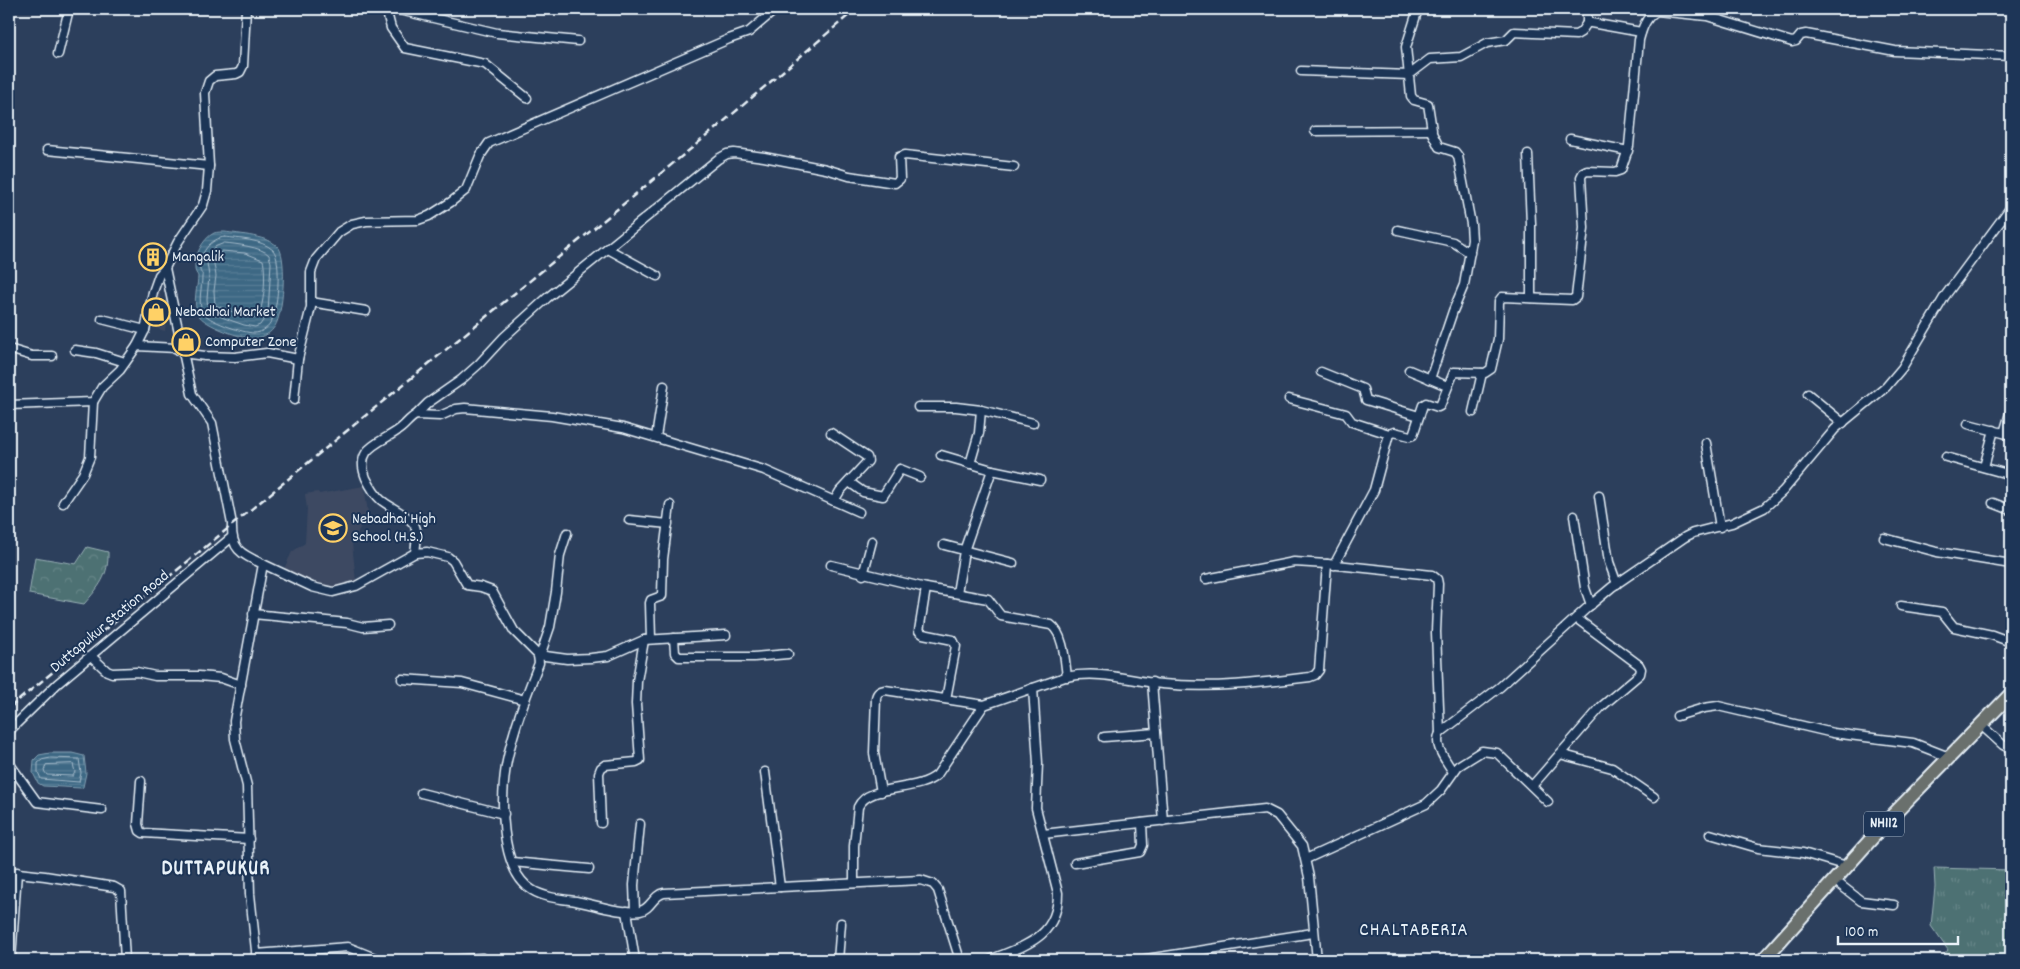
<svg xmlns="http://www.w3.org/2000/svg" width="2020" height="969" viewBox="0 0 2020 969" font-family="Dekko,sans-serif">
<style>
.built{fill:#3e4a62}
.grass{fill:url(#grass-tufts);stroke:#9ab1b6}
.forest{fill:url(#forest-crowns);stroke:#9ab1b6}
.water{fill:url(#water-rules);stroke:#819fb2}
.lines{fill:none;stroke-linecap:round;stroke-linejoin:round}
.shore{stroke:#a4baca;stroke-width:1}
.minor-casing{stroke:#e8f1f8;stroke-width:11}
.trunk-casing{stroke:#e8f1f8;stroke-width:16}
.minor{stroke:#1d3557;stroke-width:8}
.trunk{stroke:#6a706d;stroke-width:12}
.rail{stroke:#e8f1f8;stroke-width:2.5;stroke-dasharray:8 4;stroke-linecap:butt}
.labels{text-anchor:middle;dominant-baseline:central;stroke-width:4;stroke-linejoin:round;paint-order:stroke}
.shield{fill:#1d3557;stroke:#abb9c8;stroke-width:1}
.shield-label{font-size:15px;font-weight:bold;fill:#e8f1f8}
.poi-label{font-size:16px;fill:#e8f1f8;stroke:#1d3557;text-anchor:start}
.street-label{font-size:16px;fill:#e8f1f8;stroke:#1d3557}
.quarter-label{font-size:19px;letter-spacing:1px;fill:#e8f1f8;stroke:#1d3557}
.district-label{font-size:21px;font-weight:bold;letter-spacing:1px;fill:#e8f1f8;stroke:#1d3557}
</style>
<defs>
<pattern id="grass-tufts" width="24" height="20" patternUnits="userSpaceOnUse" patternTransform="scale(1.25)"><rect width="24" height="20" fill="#4d7173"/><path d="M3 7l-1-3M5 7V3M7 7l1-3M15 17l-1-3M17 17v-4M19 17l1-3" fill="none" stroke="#678688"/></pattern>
<pattern id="forest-crowns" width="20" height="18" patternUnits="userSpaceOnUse" patternTransform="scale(1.25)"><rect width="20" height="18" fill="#4d7173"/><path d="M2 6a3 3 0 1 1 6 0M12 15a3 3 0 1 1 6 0" fill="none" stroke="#678688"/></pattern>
<pattern id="water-rules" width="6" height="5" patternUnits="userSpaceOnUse" patternTransform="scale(1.25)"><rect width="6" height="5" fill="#3d6884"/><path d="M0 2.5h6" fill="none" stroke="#597e96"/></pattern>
</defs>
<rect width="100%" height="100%" fill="#2c3f5c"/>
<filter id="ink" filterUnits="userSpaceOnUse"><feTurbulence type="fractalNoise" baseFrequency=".02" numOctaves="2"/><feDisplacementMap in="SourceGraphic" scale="10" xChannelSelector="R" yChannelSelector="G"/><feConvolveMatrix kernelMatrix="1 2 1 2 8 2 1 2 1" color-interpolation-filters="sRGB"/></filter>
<g filter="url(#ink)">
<g class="built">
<polygon points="159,283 163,321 166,322 165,331 147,326"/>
<polygon points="364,486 368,513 352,543 356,582 342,589 327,589 283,571 292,552 305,543 307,509 305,494 318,492 319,494"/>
</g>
<polygon class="grass" points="1934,868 2011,870 2011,960 1940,960 1948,950 1931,926 1935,887"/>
<path class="forest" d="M87,547L108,552C109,575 99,587 84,604L29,594L35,557L76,564Z"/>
<g class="water">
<path d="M225,232C238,234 270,236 279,248C287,261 283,314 275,326C271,333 264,337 256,338C244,340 203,325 198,314C192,300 198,288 198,276C197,274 195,272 195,269C194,257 202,239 214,233C217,232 221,232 225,232Z"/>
<polygon points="50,753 72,753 84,756 86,773 83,787 81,788 43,786 38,783 33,773 34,760 39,755"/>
</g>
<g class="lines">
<g class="shore">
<path d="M225,237C239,239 261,239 273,250C282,259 278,313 270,324C267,329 260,333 254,333C244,333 206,321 202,311C198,300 202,288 202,277C203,272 201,275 200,270C198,254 211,238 225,237Z"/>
<path d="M225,243C235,244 262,247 269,255C269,256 271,262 271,263L268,313L260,325L255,327L244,325L224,318L211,312L208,309L207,299L209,276L207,263L215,247Z"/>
<path d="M222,251L245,253L263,260C266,272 265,309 256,318L246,317L215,305L214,291L216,276L214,264Z"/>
<polygon points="51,758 79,759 81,773 79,782 41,779 38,772 38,763 42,760"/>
<polygon points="73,764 75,772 73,776 47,775 44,771 46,765"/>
</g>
<g class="minor-casing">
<g id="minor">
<polyline points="386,9 391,28 405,48 485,64 527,98"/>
<polyline points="395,9 497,33 578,41"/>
<polyline points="1587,9 1587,23"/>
<polyline points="58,54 69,9"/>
<polyline points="1301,71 1409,75 1430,59 1461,57 1487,43 1506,40 1514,32 1576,35 1581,32 1587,23 1591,23 1641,32"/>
<polyline points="1315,131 1432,130 1428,104 1414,100 1411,96 1406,47 1418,9"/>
<polyline points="1570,139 1628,151"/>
<polyline points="47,150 209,166"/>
<polyline points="1528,154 1531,224 1531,298"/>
<polyline points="1398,230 1453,242 1470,253"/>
<polyline points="608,249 657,276"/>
<path d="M165,268L192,394L212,423L232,524C231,550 241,554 263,564L234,721L235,739L247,786L250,894L257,960"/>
<polyline points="311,302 366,311"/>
<polyline points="102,319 145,330"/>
<polyline points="137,346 145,330 153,292 159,275 165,268 178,242 203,205 207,191 209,166 205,93 209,81 215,76 236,74 240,72 243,66 246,9"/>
<polyline points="9,349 32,356 52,356"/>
<polyline points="75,350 96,353 125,362"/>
<polyline points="1409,370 1447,386"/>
<polyline points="1321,372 1363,389 1366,400 1419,416"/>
<polyline points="1430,379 1453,311 1464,285 1472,240 1471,224 1458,156 1455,152 1439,147 1431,131"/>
<polyline points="1808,394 1843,423"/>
<polyline points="1289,399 1346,414 1352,422 1389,434"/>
<polyline points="294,400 298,359 311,307 311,272 316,259 339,232 352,224 366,221 418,220 429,216 451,202 466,190 480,156 489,143 729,39 749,32 776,9"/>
<polyline points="9,405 93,402 102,387 120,370 137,346 176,348 182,353 205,356 235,357 267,353 298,359"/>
<polyline points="918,407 956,407 981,410 1033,423"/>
<polyline points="1473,412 1482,373"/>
<polyline points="416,415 428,403 461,380 479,364 504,337 547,298 718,159 727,154 734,153 764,157 826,169 849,176 895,183 900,179 899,157 905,155 1014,167"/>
<polyline points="1968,424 2011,435"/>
<polyline points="831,433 867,457 868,461 840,491 834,501"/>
<polyline points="2004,433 2011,410"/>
<polyline points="656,437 664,386"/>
<polyline points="1706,443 1720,527"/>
<polyline points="941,455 992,470 1040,480"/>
<polyline points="1946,457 2011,475"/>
<polyline points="970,464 979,433 981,410"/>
<polyline points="1984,467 1994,430"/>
<polyline points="849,482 863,492 883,496 900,469 920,477"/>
<polyline points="1599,496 1609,562 1617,584"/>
<polyline points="63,503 83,474 90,457 93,402"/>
<polyline points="1993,503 2011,510"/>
<polyline points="1574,516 1585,588 1591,605"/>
<polyline points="629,520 668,524"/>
<polyline points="1884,538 1937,552 2011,564"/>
<polyline points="944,545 1013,563"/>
<path d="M415,553C416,543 419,530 413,523C405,513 391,508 381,500C374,494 370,486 366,478C353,446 383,443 401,428C406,424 410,418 416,415L440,416L456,409L465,408L552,416L623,428L764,470L859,512"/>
<path d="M263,564L312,587L333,592L356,586L415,553L427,552L448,557L453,561L467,585L481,587L492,591L514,631L538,655L539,663C526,696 514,727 507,761C500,795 499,870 532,890C545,898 562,899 576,901C596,905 620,914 640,911C651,909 653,895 664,893L921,880L933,884L938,890L960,960"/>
<path d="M831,565L926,588L988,599L1001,616L1051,625C1064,634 1065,662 1067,677"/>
<path d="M1334,565L1374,490L1389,434L1394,432L1410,436L1413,435L1423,405L1426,403L1438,407L1440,406L1454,372L1485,373L1491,369L1498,339L1499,301L1502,297L1572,300L1576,297L1584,228L1581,177L1583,173L1587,171L1615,172L1621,170L1629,146L1639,40C1642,29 1646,16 1657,11L1707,16L1792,42L1796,41L1801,35L1806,34L1895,51L2011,56"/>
<polyline points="863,575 872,541"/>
<polyline points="1206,579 1294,562 1327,564 1432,575 1437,579 1438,584 1436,632 1440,733"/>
<polyline points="926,588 919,631 923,634 953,640 956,646 946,699"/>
<polyline points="957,593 964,551 992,470"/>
<polyline points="1901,606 1942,612 1954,627 1992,635 2011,642"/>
<polyline points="253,614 347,623 363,627 388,625"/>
<polyline points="674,638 675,653 679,657 754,657 788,654"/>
<polyline points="651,639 650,603 651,600 662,596 663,559 670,505"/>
<polyline points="538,655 567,659 591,658 608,656 644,640 726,635"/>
<polyline points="91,656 107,671 112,673 137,672 155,676 199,676 221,678 241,685"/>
<polyline points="540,656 550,627 556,592 560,555 567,533"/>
<polyline points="402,679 462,683 525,700"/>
<polyline points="1152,682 1163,821"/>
<polyline points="1677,716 1704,708 1718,706 1833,733 1913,743 1949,757"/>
<polyline points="1981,725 2003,745 2011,749"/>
<polyline points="9,731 57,684 232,537"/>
<polyline points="1104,737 1156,733"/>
<polyline points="1560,754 1612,768 1654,797"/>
<polyline points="9,763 37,802 102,810"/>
<polyline points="765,772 780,887"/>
<path d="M1453,772C1446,760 1433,746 1440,733L1500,687L1587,608L1612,587L1685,537L1693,533L1732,523L1764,508L1783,491L1835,429L1886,387L1902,368L1945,296L2011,207"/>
<polyline points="141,781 138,824 140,831 143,833 249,839"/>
<polyline points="1532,786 1601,707 1640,674 1641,669 1639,665 1576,618"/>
<path d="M881,792L874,753L876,698C877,692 880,691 885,690L984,705"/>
<polyline points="421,793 504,814"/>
<polyline points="601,823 599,773 601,768 605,765 636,762 640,760 636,704 637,681 644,640"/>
<polyline points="1043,834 1265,809 1277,815 1302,846 1309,877 1317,960"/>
<polyline points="1710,834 1758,848 1803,853 1847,866"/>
<polyline points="1306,859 1426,804 1441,790 1458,766 1482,751 1497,753 1548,802"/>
<polyline points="512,862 589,869"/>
<polyline points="1075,863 1140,852 1143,845 1142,823"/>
<polyline points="9,872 45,876 114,887 121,891 125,960"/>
<polyline points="1834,880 1861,901 1894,905"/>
<path d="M854,883V846L858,807C869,783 916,793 937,775L984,705L1065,677C1101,670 1127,680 1162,684C1212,689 1262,683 1310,677L1315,675L1319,670L1327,564"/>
<polyline points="627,911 635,960"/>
<polyline points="635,911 634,885 640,824"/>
<polyline points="256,954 348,947 380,960"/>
<polyline points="11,960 17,872"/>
<polyline points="449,960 482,958"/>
<polyline points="838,960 841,923"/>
<path d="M990,960C1025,945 1058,938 1058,893L1036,808L1038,763L1033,688"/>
<polyline points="1140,960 1313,933"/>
</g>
</g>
<g class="trunk-casing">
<polyline id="trunk" points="1763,960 1890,818 2011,694"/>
</g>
<use href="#minor" class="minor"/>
<use href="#trunk" class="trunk"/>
<polyline class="rail" points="9,708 715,129 856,9"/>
</g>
</g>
<defs>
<g id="building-ring" transform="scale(1.4375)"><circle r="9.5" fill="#1d3557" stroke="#ffd166" stroke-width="1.5"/><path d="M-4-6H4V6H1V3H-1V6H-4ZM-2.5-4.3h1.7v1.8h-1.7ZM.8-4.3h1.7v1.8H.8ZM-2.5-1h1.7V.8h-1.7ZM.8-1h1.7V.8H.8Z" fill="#ffd166"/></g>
<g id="shop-ring" transform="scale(1.4375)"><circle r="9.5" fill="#1d3557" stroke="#ffd166" stroke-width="1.5"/><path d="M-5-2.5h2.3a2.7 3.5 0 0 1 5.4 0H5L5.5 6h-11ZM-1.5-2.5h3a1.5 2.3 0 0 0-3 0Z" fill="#ffd166"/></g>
<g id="school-ring" transform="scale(1.4375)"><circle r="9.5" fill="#1d3557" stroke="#ffd166" stroke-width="1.5"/><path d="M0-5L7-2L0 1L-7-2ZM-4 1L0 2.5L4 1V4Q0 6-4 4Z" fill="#ffd166"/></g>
</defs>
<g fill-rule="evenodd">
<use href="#building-ring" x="153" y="257"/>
<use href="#shop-ring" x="156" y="312"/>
<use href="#shop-ring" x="186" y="342"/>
<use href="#school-ring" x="333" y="528"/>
</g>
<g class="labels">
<rect class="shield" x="1864" y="811.5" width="40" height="25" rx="4"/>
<g class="shield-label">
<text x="1884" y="824">NH112</text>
</g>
<g class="poi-label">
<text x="172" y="257">Mangalik</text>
<text x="175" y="312">Nebadhai Market</text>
<text x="205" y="342">Computer Zone</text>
<text x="352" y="519">Nebadhai High<tspan x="352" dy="18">School (H.S.)</tspan></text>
</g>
<g class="street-label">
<text transform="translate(110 622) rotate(-40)">Duttapukur Station Road</text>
</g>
<g class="quarter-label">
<text x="1414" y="931">CHALTABERIA</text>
</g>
<g class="district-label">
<text x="216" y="870">DUTTAPUKUR</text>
</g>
</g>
<rect width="2020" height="969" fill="none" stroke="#1d3557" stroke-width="30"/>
<rect x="15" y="15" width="1990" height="939" fill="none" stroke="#e8f1f8" stroke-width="2" filter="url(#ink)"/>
<path d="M1838 936v8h120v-8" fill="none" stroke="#e8f1f8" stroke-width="2.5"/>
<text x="1845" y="936" font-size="15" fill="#e8f1f8" stroke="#1d3557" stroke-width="4" paint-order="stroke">100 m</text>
</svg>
